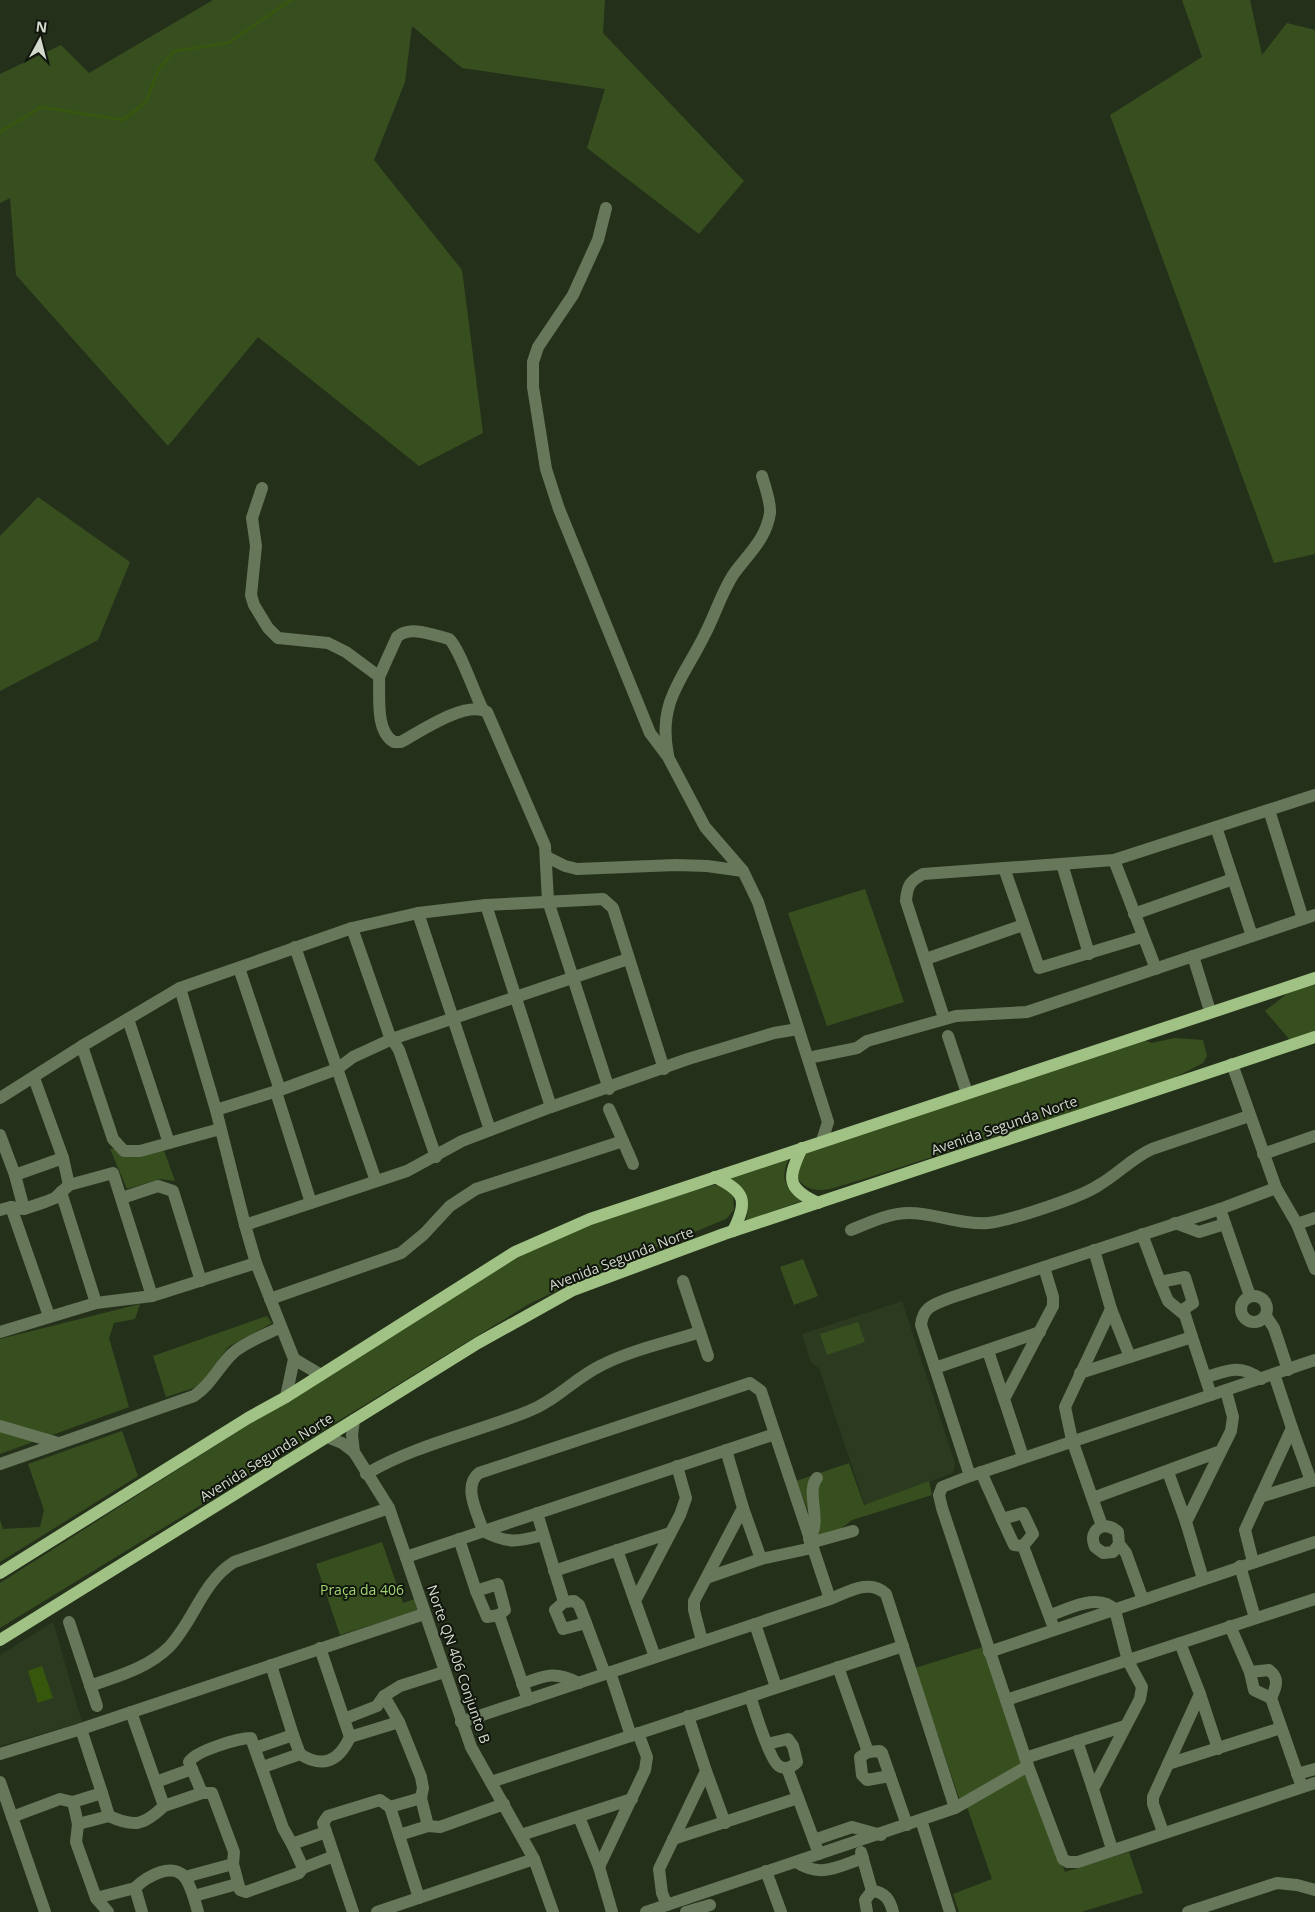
<svg xmlns="http://www.w3.org/2000/svg" width="1315" height="1912" viewBox="0 0 1315 1912" font-family="'Open Sans',sans-serif">
<style>
.built{fill:#2c3a20}
.green{fill:#374f1f}
.water{fill:#37580c}
.lines{fill:none;stroke-linecap:round;stroke-linejoin:round}
.stream{stroke:#37580c;stroke-width:2.5}
.minor{stroke:#67775a;stroke-width:12}
.major{stroke:#a0c284;stroke-width:12}
.labels{text-anchor:middle;dominant-baseline:central;stroke-width:4;stroke-linejoin:round;paint-order:stroke}
.street-label{font-size:14px;fill:#d3dacd;stroke:#11160d}
.park-label{font-size:14px;fill:#a1d472;stroke:#11160d}
</style>
<rect width="100%" height="100%" fill="#25301b"/>
<g class="built">
<polygon points="902,1301 955,1463 953,1473 865,1505 819,1368 811,1363 802,1334"/>
<polygon points="53,1622 82,1722 0,1746 0,1655"/>
</g>
<g class="green">
<polygon points="213,0 605,0 603,33 744,181 699,234 587,148 605,89 462,68 412,26 405,82 374,160 462,270 483,433 419,466 258,337 168,446 16,275 10,198 0,203 0,74 61,45 89,73"/>
<polygon points="1182,0 1250,0 1262,55 1287,23 1315,30 1315,554 1274,563 1110,115 1202,57"/>
<polygon points="38,497 130,562 98,640 0,691 0,536"/>
<polygon points="865,889 904,1002 827,1026 788,913"/>
<polygon points="1315,983 1315,1032 1290,1040 1265,1011 1292,990"/>
<path d="M1139,1038L1152,1043L1174,1038L1203,1040L1207,1056L1203,1063L1172,1079L861,1180C835,1186 813,1201 795,1176L804,1150Z"/>
<polygon points="163,1148 175,1181 160,1179 127,1189 110,1149"/>
<path d="M790,1156C779,1177 785,1188 801,1201L746,1221C750,1201 748,1188 729,1178Z"/>
<polygon points="714,1185 725,1187 733,1196 734,1210 726,1219 589,1275 529,1304 0,1628 0,1583 516,1254 592,1221"/>
<polygon points="803,1259 818,1296 794,1305 780,1267"/>
<polygon points="140,1304 135,1319 114,1323 109,1338 129,1407 0,1454 0,1339"/>
<polygon points="267,1316 272,1323 228,1347 200,1386 166,1397 153,1356"/>
<polygon points="858,1322 865,1342 827,1355 820,1334"/>
<polygon points="122,1431 138,1476 0,1562 0,1520 3,1529 40,1527 44,1510 28,1464"/>
<polygon points="849,1463 864,1505 929,1481 932,1495 852,1520 837,1532 818,1536 796,1481"/>
<polygon points="382,1542 403,1603 415,1599 418,1610 340,1635 316,1564"/>
<polygon points="986,1646 1026,1764 960,1801 915,1668"/>
<polygon points="1028,1769 1065,1872 1129,1852 1143,1893 1081,1912 959,1912 953,1894 992,1879 966,1804"/>
</g>
<polygon class="water" points="42,1666 53,1698 38,1703 28,1671"/>
<g class="lines">
<polyline class="stream" points="0,132 41,107 123,120 146,102 159,68 175,51 228,43 291,0"/>
<g class="minor">
<polyline points="606,208 598,240 573,295 538,347 533,362 533,387 546,469 559,509 650,733 668,757 705,827 743,871 758,902 828,1122 822,1141"/>
<path d="M262,488L252,518L256,546L251,595L254,605L268,628L278,638L328,643L346,652L377,675L379,677C380,696 375,731 394,742H401C421,731 466,700 487,712L545,846L548,901L609,1089"/>
<path d="M379,677L397,637C410,625 433,635 449,639C459,647 475,695 483,710"/>
<path d="M668,755C657,701 684,678 705,634C715,615 721,594 733,575C747,555 766,540 770,513C771,502 765,487 762,476"/>
<polyline points="1269,810 1303,919"/>
<polyline points="1216,827 1252,936"/>
<polyline points="547,857 565,866 577,869 676,865 707,866 743,871"/>
<polyline points="1114,860 1156,969"/>
<polyline points="1062,864 1089,954"/>
<polyline points="1004,868 1039,968 1142,937"/>
<polyline points="486,905 551,1107"/>
<polyline points="418,913 490,1130"/>
<polyline points="1134,914 1233,879"/>
<polyline points="352,928 389,1034 399,1050 436,1157"/>
<polyline points="295,947 376,1181"/>
<polyline points="1193,956 1210,1011"/>
<polyline points="926,959 1023,925"/>
<polyline points="239,968 280,1090"/>
<polyline points="180,988 216,1110 245,1225"/>
<path d="M944,1018L906,901C907,886 910,881 923,874L1114,860L1315,795"/>
<polyline points="128,1019 169,1143"/>
<polyline points="948,1036 967,1093"/>
<polyline points="82,1046 113,1139 124,1151 140,1151 220,1129"/>
<polyline points="808,1058 857,1048 867,1041 956,1016 1027,1012 1315,915"/>
<polyline points="1232,1064 1276,1188 1297,1224 1315,1269"/>
<polyline points="34,1078 63,1158 69,1185"/>
<polyline points="276,1092 311,1203"/>
<polyline points="0,1098 82,1046 180,988 352,928 418,913 486,905 603,899 613,908 664,1069"/>
<polyline points="609,1109 633,1164"/>
<polyline points="216,1110 280,1090 337,1069 353,1057 392,1039 628,959"/>
<polyline points="0,1135 15,1175 24,1209"/>
<polyline points="1263,1154 1315,1136"/>
<polyline points="15,1175 63,1158"/>
<path d="M1276,1188L1220,1209L950,1298C935,1304 923,1306 921,1325L970,1476L942,1487L939,1495L942,1508L1028,1766L1063,1859L1068,1862H1078L1315,1783"/>
<polyline points="61,1192 96,1303"/>
<polyline points="122,1198 158,1186 173,1191 201,1281"/>
<polyline points="11,1207 49,1316"/>
<polyline points="1220,1209 1250,1296"/>
<polyline points="0,1210 11,1207 24,1209 45,1202 55,1198 69,1185 113,1173 152,1296"/>
<polyline points="1175,1223 1199,1232 1225,1224"/>
<polyline points="1297,1224 1315,1218"/>
<path d="M851,1230C868,1223 889,1213 909,1213C935,1213 961,1225 988,1223C1009,1221 1082,1197 1099,1185C1118,1174 1132,1158 1152,1149L1249,1116"/>
<polyline points="1142,1234 1160,1282"/>
<polyline points="1094,1250 1111,1309 1065,1407 1072,1440 1102,1526"/>
<polyline points="683,1281 708,1356"/>
<circle cx="1254" cy="1309" r="13"/>
<polyline points="270,1299 401,1253 424,1234 450,1206 476,1189 623,1141"/>
<polyline points="1111,1309 1130,1357"/>
<polyline points="1181,1311 1193,1303 1185,1277 1160,1282 1168,1301 1185,1315 1192,1337"/>
<polyline points="1266,1316 1274,1328 1288,1370"/>
<polyline points="0,1332 96,1303 152,1296 256,1263"/>
<polyline points="988,1351 1004,1399"/>
<polyline points="294,1359 321,1375"/>
<polyline points="935,1368 1040,1332"/>
<polyline points="1080,1373 1192,1337 1211,1395"/>
<path d="M1206,1377C1230,1370 1239,1364 1261,1379"/>
<polyline points="286,1397 294,1359 256,1263 245,1225 407,1171 462,1141 551,1107 688,1059 774,1033 798,1029"/>
<polyline points="354,1420 352,1435 354,1452 389,1508 471,1747 534,1859 553,1912"/>
<polyline points="0,1426 58,1443"/>
<polyline points="1292,1428 1311,1481 1315,1480"/>
<polyline points="327,1437 342,1443 354,1452"/>
<polyline points="1023,1457 1004,1399 1053,1306 1053,1297 1044,1267"/>
<path d="M0,1464L194,1396C212,1384 218,1367 233,1353C247,1341 265,1335 281,1327"/>
<polyline points="981,1472 1002,1519"/>
<polyline points="1168,1472 1186,1522"/>
<path d="M366,1474C417,1444 475,1433 529,1411C557,1400 576,1377 602,1365C631,1350 669,1342 700,1332"/>
<polyline points="970,1476 1315,1360"/>
<polyline points="1260,1497 1311,1481"/>
<polyline points="1093,1498 1221,1451"/>
<polyline points="743,1508 761,1559"/>
<polyline points="537,1513 564,1602"/>
<polygon points="1023,1513 1033,1534 1023,1546 1014,1545 1002,1519"/>
<path d="M543,1535C517,1542 508,1544 483,1531C478,1514 462,1486 479,1473L750,1383L761,1391L775,1434"/>
<polyline points="459,1539 476,1591"/>
<path d="M809,1539C823,1521 805,1492 817,1478"/>
<polyline points="810,1543 853,1531"/>
<path d="M1119,1544L1113,1552L1103,1553L1095,1547C1087,1530 1105,1519 1118,1532L1119,1544L1126,1553L1143,1600"/>
<polyline points="1023,1546 1052,1623"/>
<polyline points="617,1550 635,1601"/>
<path d="M406,1557L775,1434L830,1599C848,1592 870,1578 886,1594L955,1808L646,1912"/>
<polyline points="1253,1562 1245,1530 1292,1428 1274,1374"/>
<polyline points="1240,1566 1255,1618"/>
<polyline points="554,1571 670,1533"/>
<polyline points="709,1577 761,1559 812,1548"/>
<polyline points="1203,1579 1186,1522 1231,1431 1233,1417 1226,1391"/>
<polygon points="498,1584 505,1610 499,1615 487,1617 476,1591"/>
<polygon points="574,1601 579,1605 586,1623 563,1629 555,1610 564,1602"/>
<polyline points="499,1615 528,1700"/>
<path d="M1050,1615C1069,1609 1099,1592 1115,1610L1128,1661L1142,1687L1140,1699L1093,1789L1112,1849"/>
<polyline points="69,1622 97,1706"/>
<polyline points="586,1623 605,1674"/>
<polyline points="755,1624 776,1687"/>
<polyline points="1230,1626 1250,1672"/>
<polyline points="702,1641 694,1610 694,1601 743,1508 726,1450"/>
<polyline points="989,1652 1315,1542"/>
<polyline points="655,1657 635,1601 680,1515 686,1498 677,1466"/>
<polyline points="838,1667 868,1752"/>
<path d="M1269,1670C1280,1678 1276,1688 1271,1698L1254,1690L1250,1672Z"/>
<polyline points="610,1672 631,1736"/>
<path d="M522,1684C546,1675 555,1671 579,1683"/>
<path d="M90,1686C118,1676 148,1668 169,1647C194,1621 202,1582 234,1562L389,1508"/>
<polyline points="1200,1694 1218,1749"/>
<polyline points="384,1696 399,1722 421,1777 423,1788 421,1798 428,1826 440,1827 504,1804"/>
<path d="M750,1696C754,1708 770,1761 779,1766C785,1770 792,1767 797,1762L793,1746L788,1739L767,1744"/>
<polyline points="1271,1698 1302,1787"/>
<polyline points="1006,1700 1315,1599"/>
<polyline points="344,1719 377,1706 384,1696 400,1686 444,1672"/>
<polyline points="461,1722 830,1599"/>
<polyline points="350,1737 399,1722"/>
<polyline points="1077,1741 1093,1789"/>
<polyline points="255,1748 293,1735 271,1665"/>
<polygon points="880,1751 882,1753 890,1776 867,1780 862,1775 860,1757 868,1752"/>
<polyline points="0,1754 81,1729 424,1614"/>
<path d="M300,1754C323,1769 339,1761 350,1737L320,1648"/>
<polyline points="1025,1758 1125,1726"/>
<polyline points="1168,1764 1281,1728"/>
<polyline points="263,1767 300,1754 293,1735"/>
<polyline points="787,1768 819,1854"/>
<polyline points="706,1771 725,1823"/>
<polyline points="1297,1774 1315,1769"/>
<polyline points="890,1776 907,1825"/>
<polyline points="0,1782 45,1912"/>
<polyline points="156,1782 192,1769"/>
<polyline points="491,1782 903,1646"/>
<path d="M102,1793L109,1816C135,1828 144,1825 164,1806L131,1712"/>
<path d="M202,1793L189,1762C195,1751 239,1738 251,1738L283,1828L292,1844L326,1832"/>
<polyline points="73,1802 78,1824 76,1842 96,1898 108,1912"/>
<polyline points="164,1806 202,1793 212,1793 234,1852 233,1864 185,1877"/>
<polyline points="390,1807 421,1798"/>
<polyline points="955,1808 1028,1766"/>
<polyline points="12,1817 60,1799 73,1802 102,1793 81,1729"/>
<polyline points="579,1817 599,1867 612,1912"/>
<polyline points="921,1820 950,1912"/>
<polyline points="78,1824 109,1816"/>
<polyline points="1163,1832 1153,1804 1153,1797 1200,1694 1180,1643"/>
<polyline points="399,1835 428,1826"/>
<polyline points="521,1835 632,1799"/>
<polyline points="673,1839 798,1798"/>
<polyline points="814,1840 852,1827 881,1835"/>
<polyline points="292,1844 303,1868"/>
<polyline points="861,1852 872,1891"/>
<path d="M796,1862C821,1878 837,1867 863,1858"/>
<polyline points="233,1864 240,1890 246,1892 299,1873 303,1868 334,1856"/>
<polyline points="599,1867 645,1770 647,1757 638,1733"/>
<polyline points="766,1871 781,1912"/>
<polyline points="194,1896 237,1884"/>
<polyline points="96,1898 135,1888"/>
<polyline points="667,1905 662,1893 659,1869 706,1771 688,1716"/>
<path d="M142,1912L135,1888C146,1877 174,1860 186,1879C192,1889 195,1901 198,1912"/>
<polyline points="353,1912 323,1823 328,1816 380,1800 390,1807 419,1898"/>
<polyline points="377,1912 534,1859"/>
<polyline points="686,1912 710,1905"/>
<path d="M867,1912L865,1900L872,1891C885,1892 890,1900 893,1912"/>
<polyline points="1188,1912 1277,1883 1297,1885 1315,1890"/>
</g>
<g class="major">
<path d="M802,1148C788,1177 785,1188 818,1203"/>
<path d="M715,1177C746,1192 748,1201 733,1231"/>
<polyline points="0,1573 248,1418 286,1397 515,1252 590,1219 1315,978"/>
<polyline points="0,1640 478,1343 573,1290 724,1234 1315,1037"/>
</g>
</g>
<g class="labels">
<g class="street-label">
<text transform="translate(1004 1125) rotate(-19)">Avenida Segunda Norte</text>
<text transform="translate(621 1258) rotate(-21)">Avenida Segunda Norte</text>
<text transform="translate(266 1457) rotate(-32)">Avenida Segunda Norte</text>
<text transform="translate(459 1664) rotate(71)">Norte QN 406 Conjunto B</text>
</g>
<g class="park-label">
<text x="362" y="1589">Praça da 406</text>
</g>
</g>
<g transform="translate(40 40) rotate(7)" stroke="#11160d" stroke-width="4" paint-order="stroke">
<path d="M0-4L9 19L0 12L-9 19Z" fill="#d3dacd"/>
<text y="-8" font-size="14" font-weight="bold" text-anchor="middle" fill="#d3dacd">N</text>
</g>
</svg>
